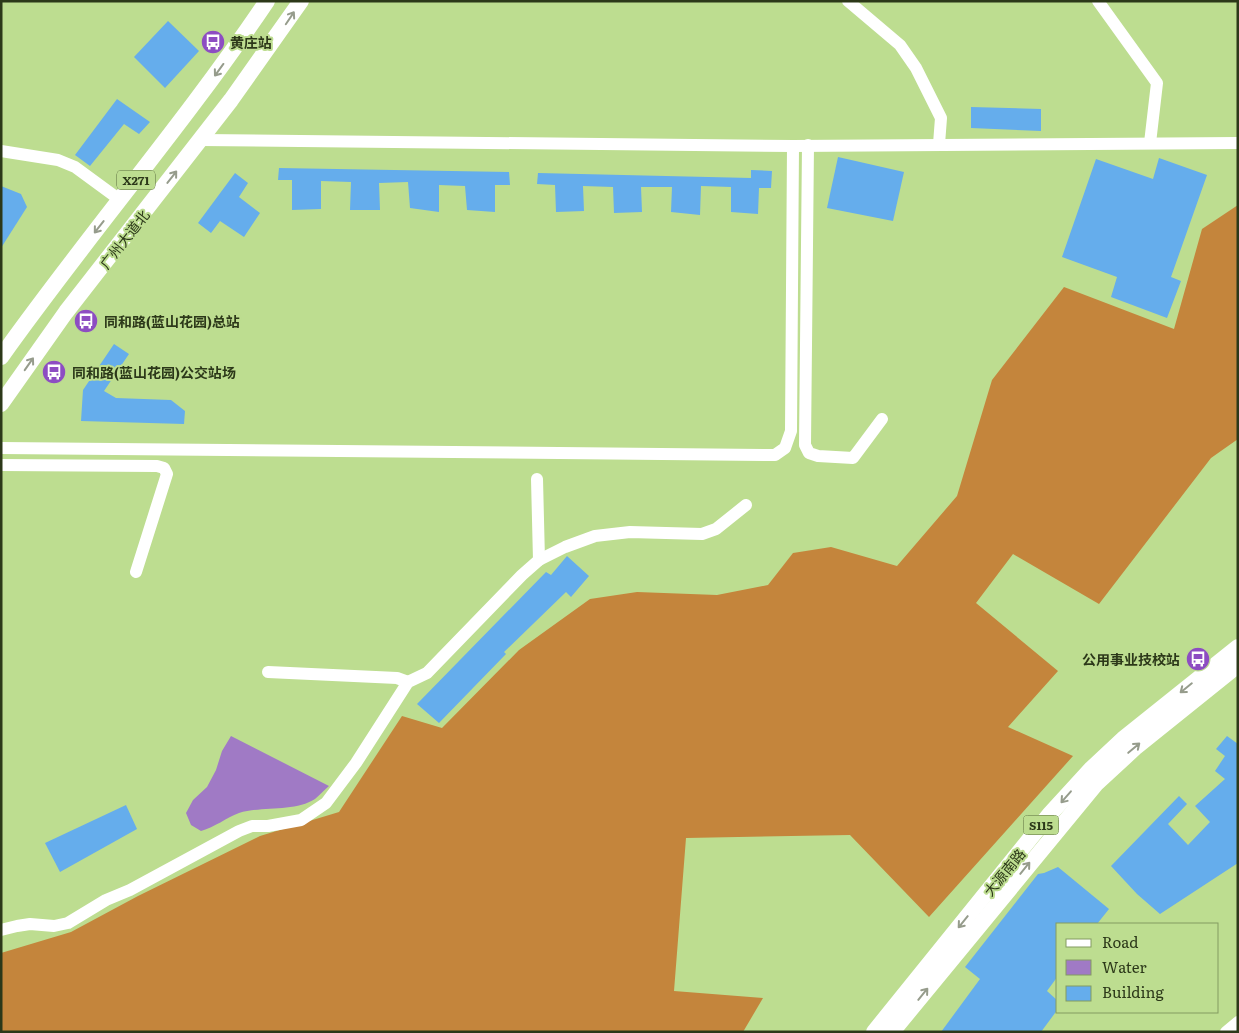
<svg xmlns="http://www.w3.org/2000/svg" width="1239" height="1033" viewBox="0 0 1239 1033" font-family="Literata,'Noto Sans SC',serif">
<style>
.forest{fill:#c4853c}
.water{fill:#a07ac5}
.building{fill:#65adec}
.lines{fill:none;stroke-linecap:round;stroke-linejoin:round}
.minor{stroke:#fff;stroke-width:12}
.major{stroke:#fff;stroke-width:16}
.oneway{stroke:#969c8c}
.labels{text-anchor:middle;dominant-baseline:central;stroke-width:4;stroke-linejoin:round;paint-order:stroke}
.shield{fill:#bddd90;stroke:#586a3d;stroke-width:1}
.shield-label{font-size:12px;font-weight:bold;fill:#2c3819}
.poi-label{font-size:14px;font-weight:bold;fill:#2c3819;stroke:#bddd90;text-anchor:start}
.street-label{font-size:14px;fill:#2c3819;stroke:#bddd90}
</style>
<rect width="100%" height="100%" fill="#bddd90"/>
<polygon class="forest" points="1238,205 1238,439 1211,458 1099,604 1013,554 976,603 1058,671 1008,727 1073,756 929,917 850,835 686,838 674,991 763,998 743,1032 1,1032 1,953 71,932 138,896 260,836 339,812 402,716 442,728 519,650 590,599 637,592 717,595 768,585 793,553 831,547 897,566 957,496 992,380 1064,287 1174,329 1202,229"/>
<path class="water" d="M231,736L329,786C324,790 320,795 315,799C295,812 262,806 239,813C226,818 215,827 201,831L191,825L186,813L193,800L207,787L216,770L222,751Z"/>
<g class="building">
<polygon points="168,21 199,51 165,88 134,57"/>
<polygon points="117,99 150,122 139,134 124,124 90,166 75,155"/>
<polygon points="971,107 1041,109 1041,131 971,128"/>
<polygon points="838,157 904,172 893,221 827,208"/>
<polygon points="1159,158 1207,175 1171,277 1181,281 1167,318 1111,297 1117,277 1062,257 1096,159 1153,179"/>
<polygon points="279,168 509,172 510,185 495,185 495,212 467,210 465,186 439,185 439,212 410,208 408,182 379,183 380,210 350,210 351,182 321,181 321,209 292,210 292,180 278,180"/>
<polygon points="751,170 772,171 771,188 759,188 758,214 731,212 731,187 701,186 700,215 671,212 672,187 641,187 642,212 614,213 613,187 583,186 584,211 556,212 555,185 537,184 538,173 751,178"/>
<polygon points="235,173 248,183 239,197 260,213 244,237 220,221 211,233 198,223"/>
<polygon points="1,186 21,194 27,207 1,248"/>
<polygon points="114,344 129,354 104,391 116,398 171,400 185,411 184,424 81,421 83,390"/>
<polygon points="567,556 589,576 571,597 566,592 504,652 506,654 439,723 417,704 546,572 551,575"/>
<polygon points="1227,736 1238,744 1238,863 1160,914 1137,894 1111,866 1179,796 1187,804 1168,824 1188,845 1210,822 1195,806 1225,779 1215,771 1225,756 1216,749"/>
<polygon points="126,805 137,829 60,872 45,843"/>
<polygon points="1058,867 1109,909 1097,924 1058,924 1058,976 1047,991 1058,1001 1058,1009 1041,1032 941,1032 980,979 965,967 1038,874 1044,873"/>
</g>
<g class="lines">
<g class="minor">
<polyline points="848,1 900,45 916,68 941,118 939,144"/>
<polyline points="1098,1 1157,83 1150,143"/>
<polyline points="201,140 793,146 1238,143"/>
<polyline points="808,145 805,445 809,453 818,456 853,458 882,419"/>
<polyline points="1,151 58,160 75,167 120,200"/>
<polyline points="1,448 775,455 785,448 791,431 793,146"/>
<polyline points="1,465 157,466 164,468 167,474 136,572"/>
<polyline points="537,479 539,560"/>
<polyline points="268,672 397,678 408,682"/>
<polyline points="1,930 17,926 30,924 54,926 68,923 106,900 130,890 239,831 252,826 268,826 301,820 326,803 356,763 408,682 427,673 522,575 539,560 565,547 595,536 630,532 702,534 716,529 746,505"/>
<polyline points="1226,1032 1238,1022"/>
</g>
<g class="major">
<path d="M1,357C87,236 184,124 267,1"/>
<polyline points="1,404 66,312 231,100 301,1"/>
<polyline points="874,1032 1049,815 1092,768 1123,739 1238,647"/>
<polyline points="892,1032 1096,784 1136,747 1238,665"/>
</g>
</g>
<defs><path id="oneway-shaft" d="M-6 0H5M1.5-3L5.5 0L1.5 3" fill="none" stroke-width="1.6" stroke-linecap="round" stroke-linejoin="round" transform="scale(1.25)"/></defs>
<g class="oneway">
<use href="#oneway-shaft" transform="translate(290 18) rotate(-56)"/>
<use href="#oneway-shaft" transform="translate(219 70) rotate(126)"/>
<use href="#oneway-shaft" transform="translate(172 177) rotate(-52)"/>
<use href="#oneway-shaft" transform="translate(99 227) rotate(128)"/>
<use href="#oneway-shaft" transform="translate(29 364) rotate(-55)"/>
<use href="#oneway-shaft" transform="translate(1186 688) rotate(141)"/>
<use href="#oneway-shaft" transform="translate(1134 748) rotate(-40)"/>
<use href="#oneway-shaft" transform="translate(1066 797) rotate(131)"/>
<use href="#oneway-shaft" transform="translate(1025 868) rotate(-51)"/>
<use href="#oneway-shaft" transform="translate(963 922) rotate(129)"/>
<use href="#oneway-shaft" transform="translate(923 994) rotate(-51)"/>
</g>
<defs>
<g id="bus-disc" transform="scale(1.25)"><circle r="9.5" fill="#8d4dc2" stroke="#bddd90"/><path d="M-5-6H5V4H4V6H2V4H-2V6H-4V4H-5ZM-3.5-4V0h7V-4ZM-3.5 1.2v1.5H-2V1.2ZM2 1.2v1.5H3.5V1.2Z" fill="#fff"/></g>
</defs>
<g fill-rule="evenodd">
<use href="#bus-disc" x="213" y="42"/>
<use href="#bus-disc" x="86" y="321"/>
<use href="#bus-disc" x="54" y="372"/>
<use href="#bus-disc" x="1198" y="659"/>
</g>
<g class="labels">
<g class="shield">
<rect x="117" y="170.5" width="38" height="19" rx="4"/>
<rect x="1023.5" y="815.5" width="35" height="19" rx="4"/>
</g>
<g class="shield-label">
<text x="136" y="180">X271</text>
<text x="1041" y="825">S115</text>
</g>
<g class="poi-label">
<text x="230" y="42">黄庄站</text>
<text x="104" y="321">同和路(蓝山花园)总站</text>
<text x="72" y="372">同和路(蓝山花园)公交站场</text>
<text x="1180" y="659" text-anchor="end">公用事业技校站</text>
</g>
<g class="street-label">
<text transform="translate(124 239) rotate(-52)">广州大道北</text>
<text transform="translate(1004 872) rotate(-51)">大源南路</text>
</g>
</g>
<rect width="1239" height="1033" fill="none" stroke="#2c3819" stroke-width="5"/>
<rect x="1056" y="923" width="162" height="90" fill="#bddd90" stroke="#839b60"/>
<rect x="1066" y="939" width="25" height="8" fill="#ffffff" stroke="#839b60"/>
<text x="1102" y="948" font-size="15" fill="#2c3819">Road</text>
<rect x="1066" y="960" width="25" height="15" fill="#a07ac5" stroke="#839b60"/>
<text x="1102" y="973" font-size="15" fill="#2c3819">Water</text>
<rect x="1066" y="986" width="25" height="15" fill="#65adec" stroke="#839b60"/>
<text x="1102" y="998" font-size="15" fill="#2c3819">Building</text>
</svg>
